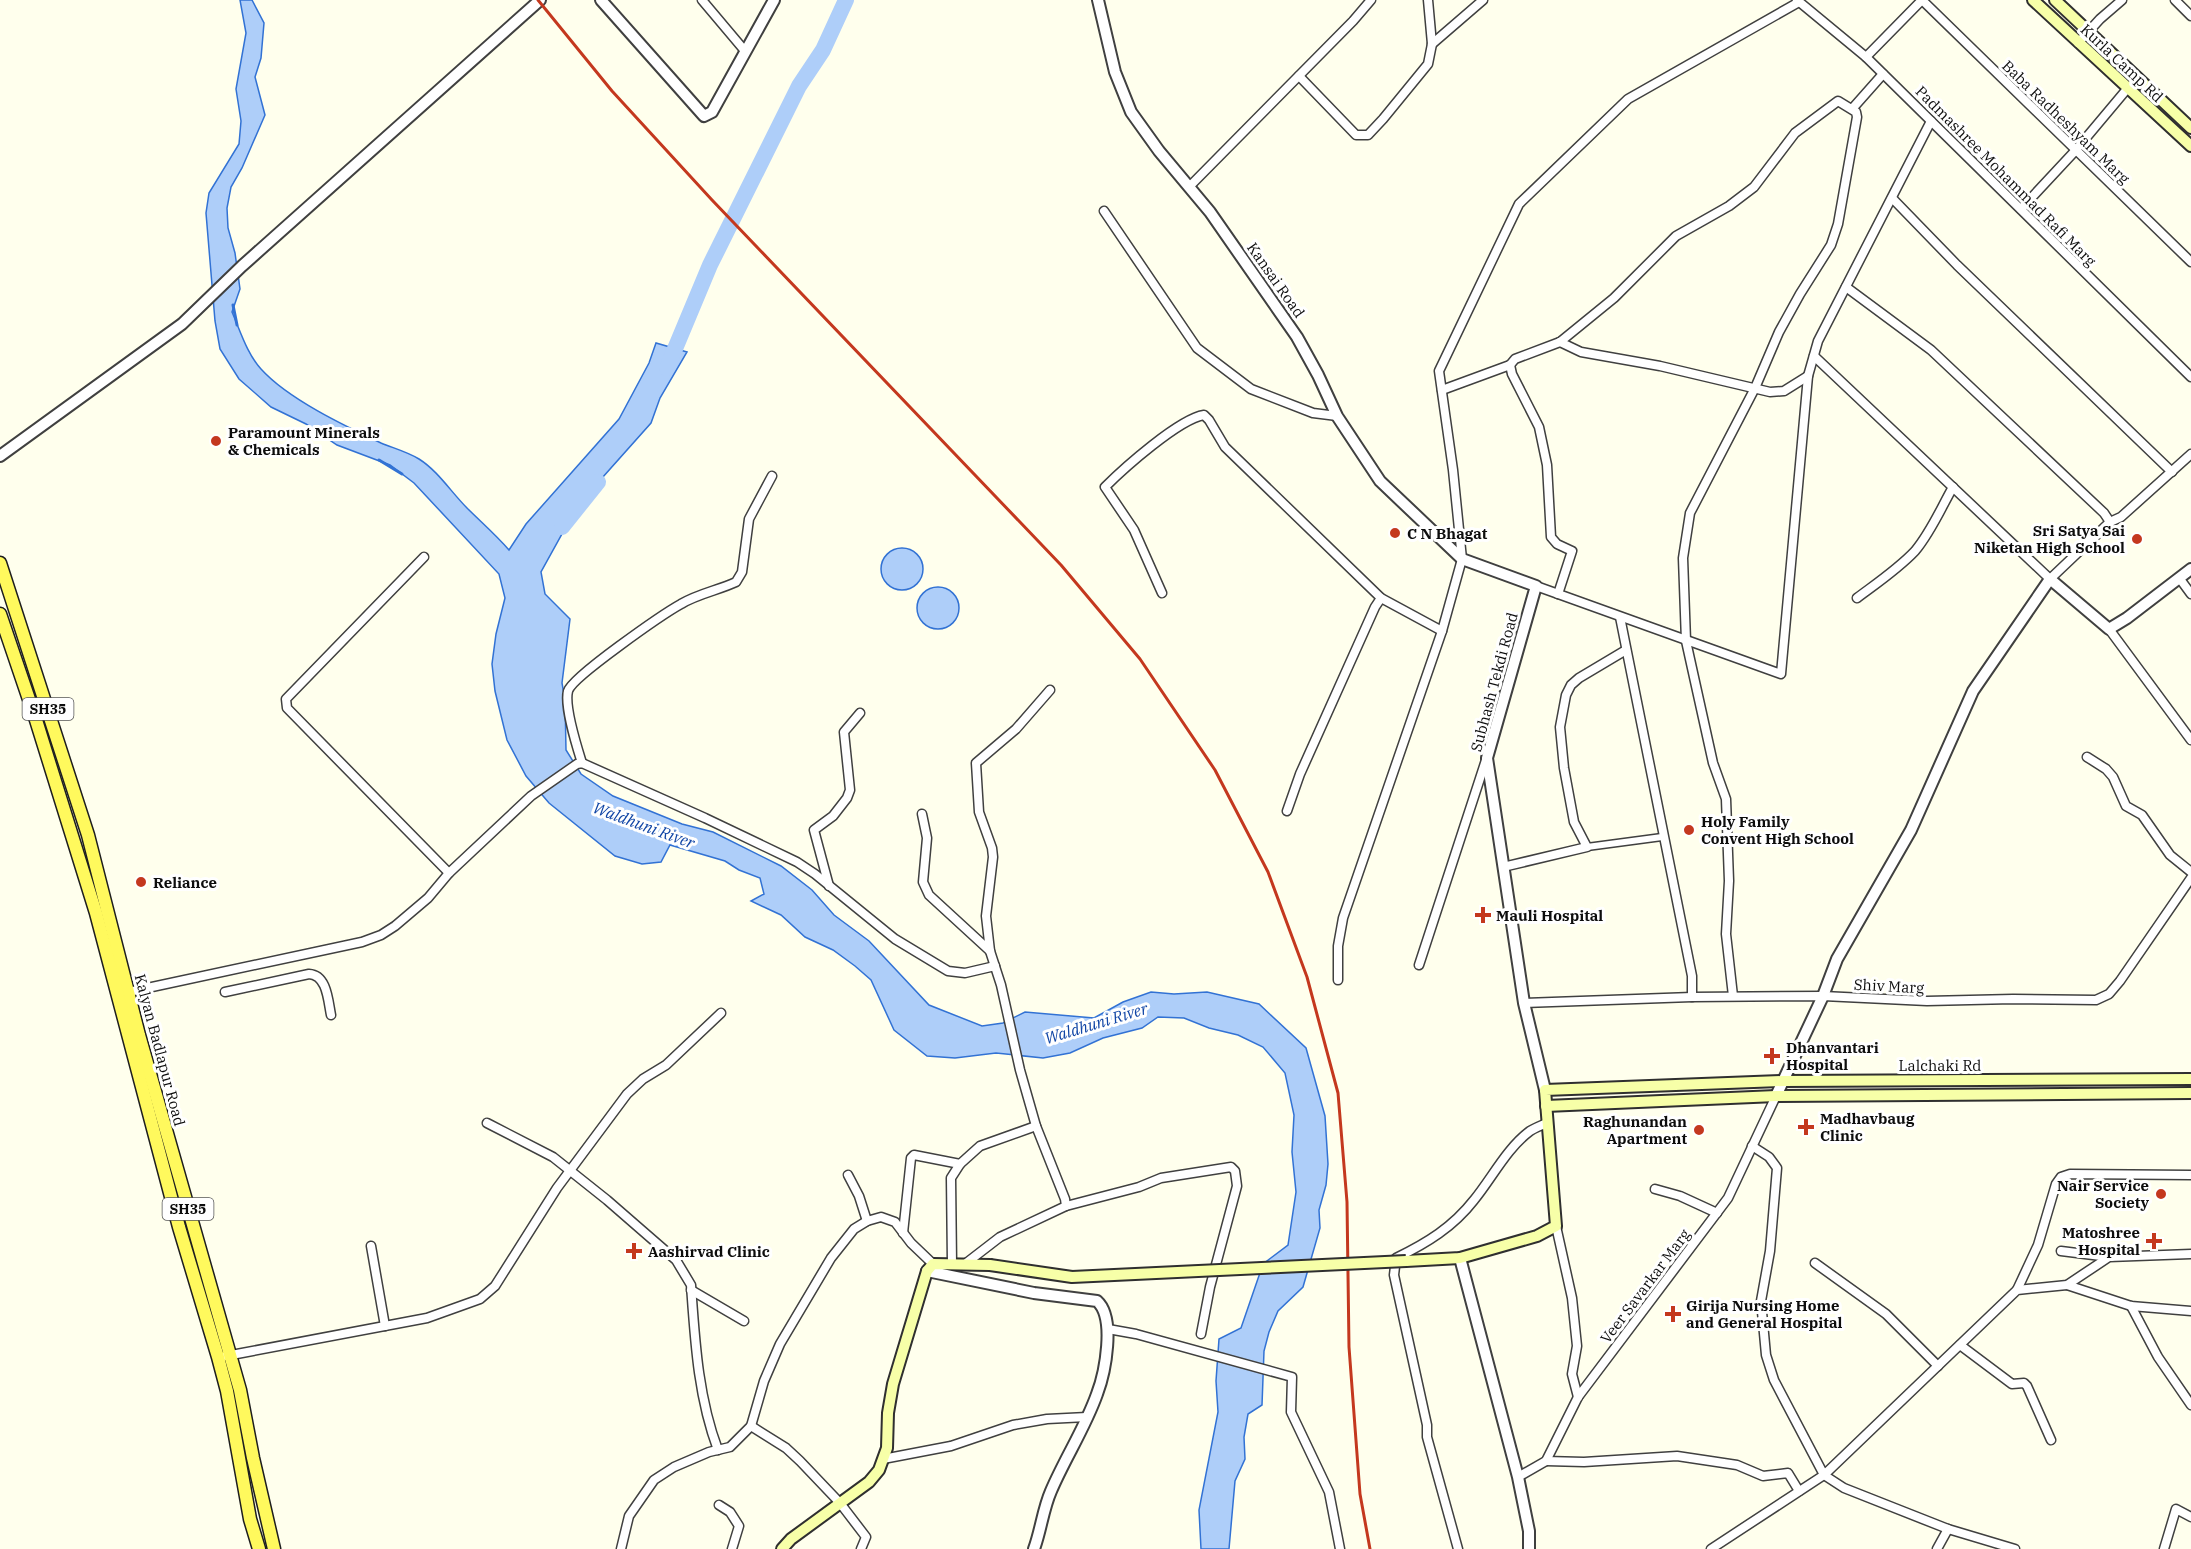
<svg xmlns="http://www.w3.org/2000/svg" width="2191" height="1549" viewBox="0 0 2191 1549" font-family="'IBM Plex Serif',serif">
<style>
.water{fill:#aecef9;stroke:#3272d4;stroke-width:1.5}
.lines{fill:none;stroke-linecap:round;stroke-linejoin:round}
.stream{stroke:#3272d4;stroke-width:3}
.river{stroke:#aecef9;stroke-width:16}
.pedestrian-casing{stroke:#404040;stroke-width:9}
.minor-casing{stroke:#404040;stroke-width:11}
.tertiary-casing{stroke:#404040;stroke-width:14}
.secondary-casing{stroke:#2f2f2f;stroke-width:14}
.primary-casing{stroke:#1e1e1e;stroke-width:15}
.pedestrian{stroke:#fff;stroke-width:6}
.minor{stroke:#fff;stroke-width:8}
.tertiary{stroke:#fff;stroke-width:10}
.secondary{stroke:#f7ffa8;stroke-width:10}
.primary{stroke:#fff95d;stroke-width:12}
.rail{stroke:#c4381e;stroke-width:3}
.secondary-bridge-casing{stroke:#2f2f2f;stroke-width:14;stroke-linecap:butt}
.secondary-bridge{stroke:#f7ffa8;stroke-width:10}
.poi-dot{fill:#c4381e;stroke:#fff;stroke-width:2}
.labels{text-anchor:middle;dominant-baseline:central;stroke-width:6;stroke-linejoin:round;paint-order:stroke}
.shield{fill:#fff;stroke:#565656;stroke-width:1.5}
.shield-label{font-size:14px;font-weight:bold;fill:#0d0d0d}
.street-label{font-size:15px;fill:#0d0d0d;stroke:#fff}
.poi-label{font-size:15px;font-weight:bold;fill:#0d0d0d;stroke:#fff;text-anchor:start}
.water-label{font-size:16px;font-style:italic;fill:#1045a5;stroke:#fff}
</style>
<rect width="100%" height="100%" fill="#ffffed"/>
<g class="water">
<path d="M240,0H252L264,23L261,58L255,77L265,115L242,168L231,187L227,208L228,228L235,253L240,289L232,312C240,330 247,354 261,369C288,399 345,426 381,443C393,448 408,452 419,459C438,471 451,492 467,508C481,522 496,535 509,550L526,524L619,419L649,363L656,343L687,352L660,398L651,423L578,505L541,572L545,594L570,619L562,683L565,700L566,750L581,774L613,796L682,824L713,832L781,866L812,890L834,915L869,941L929,1005L982,1026L1003,1023L1025,1012L1094,1018L1123,1002L1151,992L1174,994L1207,992L1259,1004L1306,1048L1325,1116L1328,1164L1326,1185L1319,1210L1320,1228L1303,1287L1278,1311L1269,1332L1264,1351L1262,1405L1248,1414L1244,1437L1245,1459L1235,1481L1229,1549H1201L1199,1510L1218,1412L1216,1381L1219,1339L1241,1328L1263,1264L1288,1245L1296,1192L1292,1152L1294,1115L1285,1073L1263,1047L1238,1035L1209,1028L1184,1018L1158,1017L1142,1028L1103,1038L1070,1053L1043,1058L996,1053L955,1058L927,1056L894,1030L871,980L855,966L833,950L805,937L781,915L751,901L764,894L760,878L739,870L725,861L670,845L661,862L642,864L615,856L549,803L526,776L507,740L495,691L492,664L496,634L505,598L499,574L414,483L390,465L337,445L306,424L271,407L239,379L220,349L215,321L206,213L209,193L239,144L241,121L236,89L246,33Z"/>
<circle cx="902" cy="569" r="21"/>
<circle cx="938" cy="608" r="21"/>
</g>
<g class="lines">
<g class="stream">
<polyline points="233,305 237,325"/>
<polyline points="379,460 402,474"/>
</g>
<g class="river">
<polyline points="667,368 710,265 799,86 823,50 846,0"/>
<polyline points="562,527 598,482"/>
</g>
<g class="pedestrian-casing">
<polyline id="pedestrian" points="1587,847 1662,837"/>
</g>
<g class="minor-casing">
<g id="minor">
<polyline points="702,0 745,51"/>
<polyline points="1797,0 1866,57 2191,377"/>
<polyline points="1922,0 2191,262"/>
<polyline points="2175,0 2191,16"/>
<polyline points="2078,43 2100,19 2122,0"/>
<polyline points="1432,44 1483,0"/>
<polyline points="1866,57 1922,0"/>
<polyline points="1299,76 1356,135 1368,135 1383,119 1428,64 1432,44 1428,0"/>
<polyline points="1852,109 1883,74"/>
<polyline points="1189,187 1353,21 1371,0"/>
<polyline points="1892,198 1957,265 2172,472"/>
<polyline points="2021,209 2075,151 2127,89 2138,79"/>
<polyline points="1104,211 1197,348 1251,389 1313,413 1337,416"/>
<polyline points="1846,287 1931,350 2104,513 2110,522"/>
<polyline points="1560,342 1581,352 1660,366 1770,392 1784,391 1808,376"/>
<polyline points="1814,356 2050,579 2110,522 2121,517 2191,454"/>
<polyline points="1510,365 1512,374 1539,427 1547,465 1551,537 1557,544 1572,551 1558,594"/>
<polyline points="1442,390 1510,365 1515,359 1560,342 1614,298 1676,236 1729,206 1754,187 1795,133 1838,101 1856,112 1857,117 1838,224 1831,245 1800,294 1779,332 1755,388 1690,513 1683,558 1686,641 1713,763 1726,799 1729,881 1726,934 1733,996"/>
<polyline points="424,557 286,699 287,708 449,873"/>
<polyline points="2180,579 2191,594"/>
<polyline points="1536,586 1781,674 1808,376 1818,341 1931,121"/>
<path d="M1162,593L1134,530L1105,487C1124,468 1179,419 1204,415L1209,420L1225,447L1381,598L1442,631"/>
<path d="M1857,598C1877,583 1898,569 1915,551C1931,532 1941,508 1953,487"/>
<polyline points="1620,617 1692,976 1692,997"/>
<polyline points="2109,629 2191,740"/>
<polyline points="2087,757 2106,769 2113,777 2126,806 2142,815 2170,855 2191,872"/>
<path d="M582,763C577,747 564,707 568,691C572,677 663,614 681,604C697,594 719,590 736,582L742,572L749,519L772,476"/>
<polyline points="1287,811 1300,774 1375,607 1381,598"/>
<polyline points="922,814 927,838 923,882 929,895 990,951"/>
<polyline points="1503,867 1587,847 1574,822 1564,768 1560,727 1566,695 1571,685 1579,678 1626,650"/>
<polyline points="829,886 814,830 833,816 847,798 850,790 844,732 860,713"/>
<polyline points="1419,965 1486,760"/>
<polyline points="1338,980 1338,946 1343,918 1442,631 1462,559 1453,470 1439,371 1519,204 1628,99 1799,2"/>
<path d="M225,992L309,974C327,975 328,1000 331,1015"/>
<polyline points="124,993 362,942 381,935 395,926 428,898 449,873 531,796 577,764 582,763 705,818 797,862 815,874 895,939 948,971 965,973 995,966"/>
<polyline points="1524,1003 1692,997 1823,996 1927,1001 2013,999 2096,1000 2109,994 2120,981 2191,878"/>
<path d="M487,1123L553,1157L607,1200L676,1260L691,1285C695,1341 698,1397 718,1450"/>
<polyline points="1752,1146 1769,1157 1777,1168 1770,1251 1761,1301 1766,1355 1774,1380 1824,1475 1844,1488 1948,1529 2015,1549"/>
<polyline points="848,1175 859,1196 867,1221"/>
<polyline points="1655,1189 1680,1196 1717,1213"/>
<polyline points="1066,1206 1139,1187 1161,1178 1231,1167 1235,1171 1237,1186 1210,1287 1201,1334"/>
<polyline points="1556,1226 1572,1298 1577,1346 1572,1374 1578,1397"/>
<polyline points="903,1233 911,1158 914,1155 960,1164 980,1146 1036,1126"/>
<polyline points="371,1246 385,1326"/>
<polyline points="2061,1251 2109,1257"/>
<polyline points="1815,1263 1886,1314 1938,1366"/>
<polyline points="952,1264 951,1178 960,1164"/>
<polyline points="965,1264 1000,1237 1066,1206 1065,1199 1036,1126 1020,1070 1001,985 990,951 986,916 993,857 992,848 979,812 976,763 1016,729 1050,690"/>
<polyline points="2067,1285 2131,1306 2191,1311"/>
<polyline points="691,1290 744,1321"/>
<polyline points="2017,1290 2038,1245 2056,1184 2061,1177 2070,1174 2191,1175"/>
<polyline points="2131,1306 2158,1357 2191,1405"/>
<polyline points="1108,1329 1136,1334 1292,1377 1291,1412 1329,1492 1340,1549"/>
<polyline points="1960,1345 2012,1384 2024,1383 2027,1386 2051,1440"/>
<polyline points="226,1356 427,1318 480,1299 495,1286 557,1188 627,1094 643,1079 666,1065 721,1013"/>
<polyline points="751,1426 786,1448 800,1461 840,1503 866,1537 861,1549"/>
<polyline points="883,1459 951,1446 1013,1425 1047,1419 1087,1417"/>
<polyline points="1546,1461 1584,1462 1677,1456 1737,1465 1763,1476 1788,1473 1799,1491"/>
<polyline points="1518,1477 1546,1461 1578,1397 1728,1198 1776,1096"/>
<polyline points="719,1505 730,1512 739,1526 732,1549"/>
<polyline points="621,1549 629,1516 654,1480 674,1467 709,1452 730,1447 751,1426 764,1381 780,1344 831,1258 854,1229 867,1221 881,1217 895,1222 911,1243 933,1264"/>
<path d="M1458,1549L1427,1437V1425L1394,1275L1396,1258C1427,1243 1453,1227 1474,1200C1492,1178 1507,1148 1530,1131C1535,1128 1542,1125 1547,1123"/>
<polyline points="1711,1549 1824,1475 2017,1290 2067,1285 2109,1257 2191,1254"/>
<polyline points="1937,1549 1948,1529"/>
<polyline points="2164,1549 2176,1509 2191,1517"/>
</g>
</g>
<g class="tertiary-casing">
<g id="tertiary">
<polyline points="601,0 704,116 712,112 774,0"/>
<polyline points="1098,0 1115,72 1131,112 1159,151 1210,212 1297,337 1318,375 1337,416 1380,481 1462,559 1536,586 1487,758 1524,1003 1545,1090"/>
<polyline points="0,456 182,324 242,266 540,0"/>
<polyline points="1776,1096 1823,996 1837,959 1911,830 1973,691 2050,579 2109,629 2127,618 2191,569"/>
<polyline points="1460,1258 1518,1477 1529,1531 1529,1549"/>
<path d="M927,1271L1034,1293L1097,1301C1116,1318 1105,1373 1097,1394C1085,1428 1065,1458 1051,1491C1043,1509 1041,1530 1034,1549"/>
</g>
</g>
<g class="secondary-casing">
<g id="secondary">
<polyline points="2033,0 2191,146"/>
<polyline points="2055,0 2191,128"/>
<polyline points="1546,1106 1776,1096 2191,1093"/>
<polyline points="1406,1261 1460,1258 1537,1236 1556,1226 1545,1090 1783,1081 2191,1079"/>
<polyline points="782,1549 791,1539 869,1482 879,1470 887,1448 888,1413 893,1384 927,1271 933,1264 990,1265"/>
</g>
</g>
<g class="primary-casing">
<g id="primary">
<polyline points="0,563 88,835 139,1035 240,1390 253,1458 274,1549"/>
<polyline points="0,614 36,720 96,913 179,1227 218,1357 227,1391 250,1519 259,1549"/>
</g>
</g>
<use href="#pedestrian" class="pedestrian"/>
<use href="#minor" class="minor"/>
<use href="#tertiary" class="tertiary"/>
<use href="#secondary" class="secondary"/>
<use href="#primary" class="primary"/>
<polyline class="rail" points="538,0 612,91 712,200 1061,565 1140,659 1215,770 1268,872 1307,977 1338,1093 1347,1202 1349,1347 1360,1494 1370,1549"/>
<g class="secondary-bridge-casing">
<polyline id="secondary-bridge" points="990,1265 1072,1277 1406,1261"/>
</g>
<use href="#secondary-bridge" class="secondary-bridge"/>
</g>
<g class="poi-dot">
<circle cx="216" cy="441" r="6"/>
<circle cx="1395" cy="533" r="6"/>
<circle cx="2137" cy="539" r="6"/>
<circle cx="1689" cy="830" r="6"/>
<circle cx="141" cy="882" r="6"/>
<path d="M1480 906h6v6h6v6h-6v6h-6v-6h-6v-6h6z"/>
<path d="M1769 1047h6v6h6v6h-6v6h-6v-6h-6v-6h6z"/>
<path d="M1803 1118h6v6h6v6h-6v6h-6v-6h-6v-6h6z"/>
<circle cx="1699" cy="1130" r="6"/>
<circle cx="2161" cy="1194" r="6"/>
<path d="M2151 1232h6v6h6v6h-6v6h-6v-6h-6v-6h6z"/>
<path d="M631 1242h6v6h6v6h-6v6h-6v-6h-6v-6h6z"/>
<path d="M1670 1305h6v6h6v6h-6v6h-6v-6h-6v-6h6z"/>
</g>
<g class="labels">
<g class="shield">
<rect x="22.5" y="698" width="51" height="22" rx="4.5"/>
<rect x="162.5" y="1198" width="51" height="22" rx="4.5"/>
</g>
<g class="shield-label">
<text x="48" y="709">SH35</text>
<text x="188" y="1209">SH35</text>
</g>
<g class="street-label">
<text transform="translate(2122 63) rotate(43)">Kurla Camp Rd</text>
<text transform="translate(2066 122) rotate(44)">Baba Radheshyam Marg</text>
<text transform="translate(2006 176) rotate(45)">Padmashree Mohammad Rafi Marg</text>
<text transform="translate(1276 280) rotate(55)">Kansai Road</text>
<text transform="translate(1494 682) rotate(-75)">Subhash Tekdi Road</text>
<text transform="translate(1889 986) rotate(3)">Shiv Marg</text>
<text transform="translate(160 1050) rotate(75)">Kalyan Badlapur Road</text>
<text x="1940" y="1065">Lalchaki Rd</text>
<text transform="translate(1645 1286) rotate(-53)">Veer Savarkar Marg</text>
</g>
<g class="poi-label">
<text x="228" y="432">Paramount Minerals<tspan x="228" dy="17">&amp; Chemicals</tspan></text>
<text x="2125" y="530" text-anchor="end">Sri Satya Sai<tspan x="2125" dy="17">Niketan High School</tspan></text>
<text x="1407" y="533">C N Bhagat</text>
<text x="1701" y="821">Holy Family<tspan x="1701" dy="17">Convent High School</tspan></text>
<text x="153" y="882">Reliance</text>
<text x="1496" y="915">Mauli Hospital</text>
<text x="1786" y="1047">Dhanvantari<tspan x="1786" dy="17">Hospital</tspan></text>
<text x="1820" y="1118">Madhavbaug<tspan x="1820" dy="17">Clinic</tspan></text>
<text x="1687" y="1121" text-anchor="end">Raghunandan<tspan x="1687" dy="17">Apartment</tspan></text>
<text x="2149" y="1185" text-anchor="end">Nair Service<tspan x="2149" dy="17">Society</tspan></text>
<text x="2140" y="1232" text-anchor="end">Matoshree<tspan x="2140" dy="17">Hospital</tspan></text>
<text x="648" y="1251">Aashirvad Clinic</text>
<text x="1686" y="1305">Girija Nursing Home<tspan x="1686" dy="17">and General Hospital</tspan></text>
</g>
<g class="water-label">
<text transform="translate(644 825) rotate(20)">Waldhuni River</text>
<text transform="translate(1096 1023) rotate(-17)">Waldhuni River</text>
</g>
</g>
</svg>
